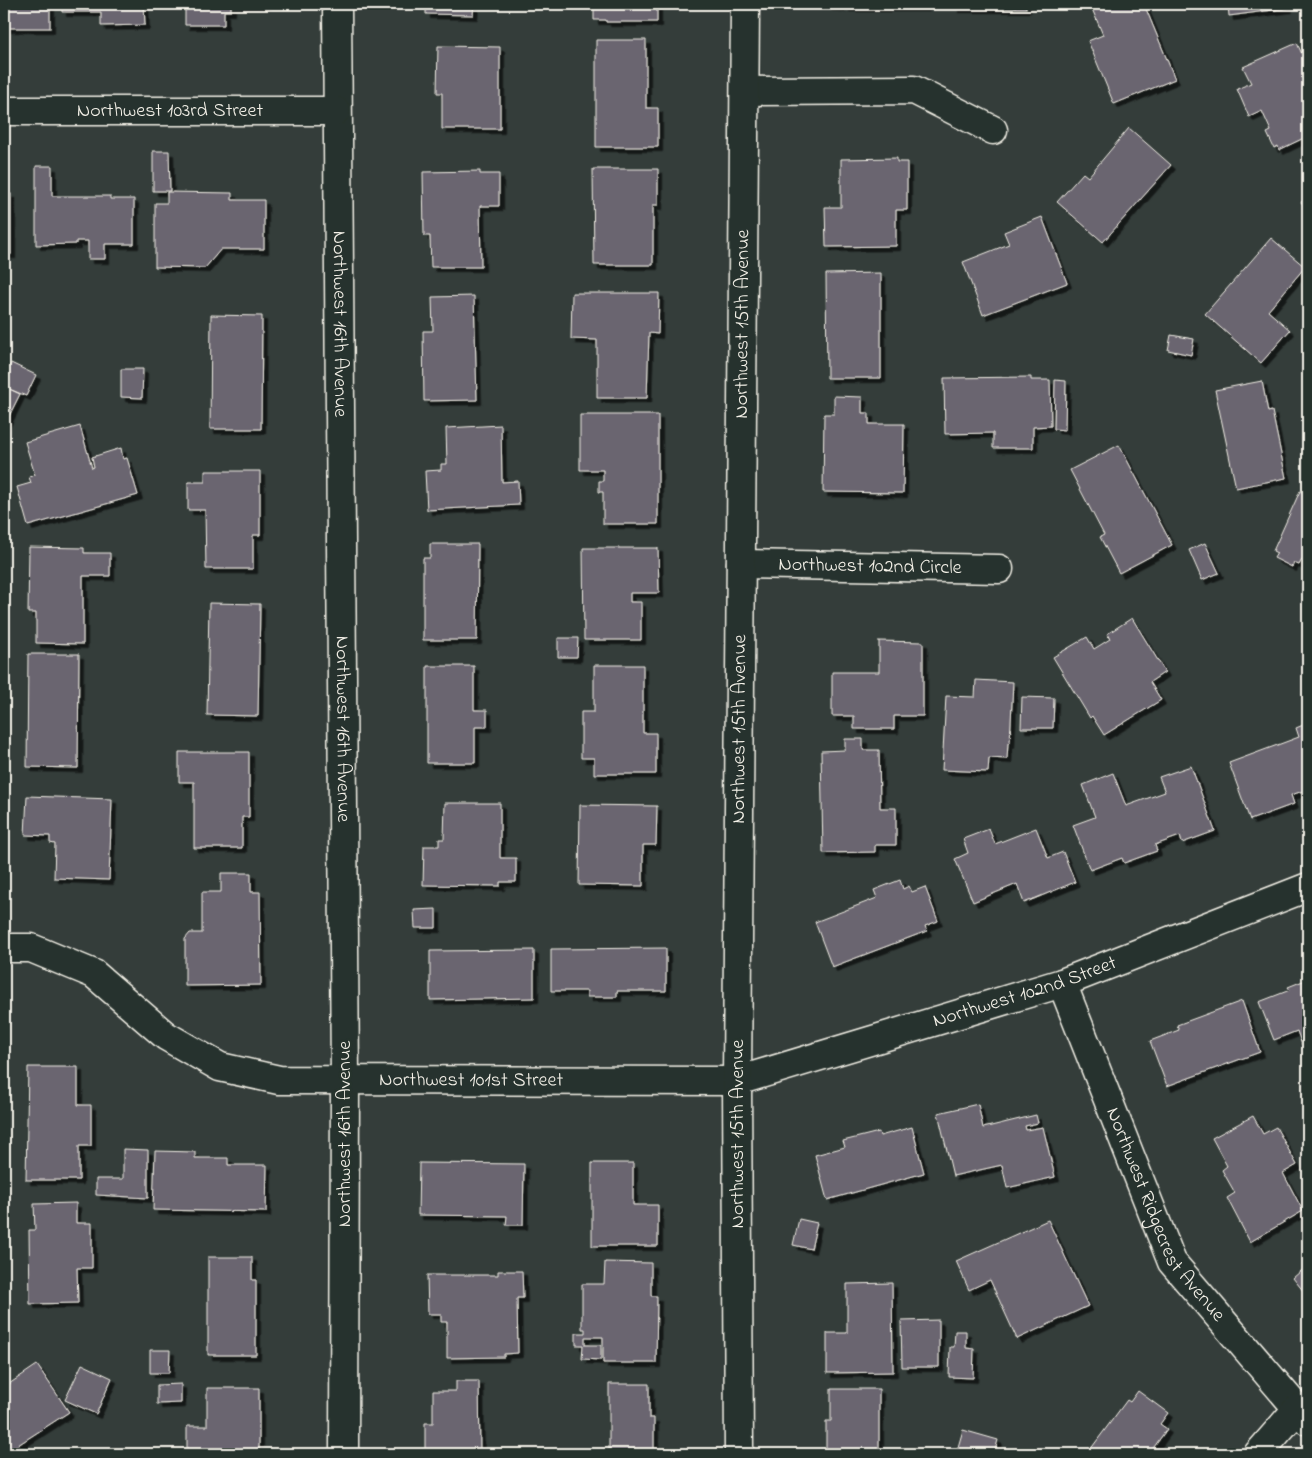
<svg xmlns="http://www.w3.org/2000/svg" width="1312" height="1458" viewBox="0 0 1312 1458" font-family="'Indie Flower',sans-serif">
<style>
.building{fill:#6b6570;stroke:#f4f1e8;filter:url(#shadow)}
.lines{fill:none;stroke-linecap:round;stroke-linejoin:round}
.minor-casing{stroke:#f4f1e8;stroke-width:31}
.minor{stroke:#26332d;stroke-width:28}
.labels{text-anchor:middle;dominant-baseline:central;stroke-width:5;stroke-linejoin:round;paint-order:stroke}
.street-label{font-size:20px;fill:#f4f1e8;stroke:#26332d}
</style>
<defs>
<filter id="shadow"><feDropShadow dx="4.5" dy="4.5" stdDeviation="0" flood-color="#0009"/></filter>
</defs>
<rect width="100%" height="100%" fill="#343d3a"/>
<filter id="ink" filterUnits="userSpaceOnUse"><feTurbulence type="fractalNoise" baseFrequency=".02" numOctaves="2"/><feDisplacementMap in="SourceGraphic" scale="10" xChannelSelector="R" yChannelSelector="G"/><feConvolveMatrix kernelMatrix="1 2 1 2 8 2 1 2 1" color-interpolation-filters="sRGB"/></filter>
<g filter="url(#ink)">
<g class="building">
<rect x="4" y="4" width="46" height="24"/>
<polygon points="62,4 144,4 145,25 101,26 101,12 62,12"/>
<polygon points="185,4 267,4 267,5 231,5 231,11 224,11 224,25 185,25"/>
<polygon points="426,4 474,4 473,15 426,14"/>
<polygon points="594,4 657,4 657,22 606,22 606,20 594,20"/>
<polygon points="825,4 925,4 925,7 845,7 843,4 841,7 827,6"/>
<rect x="954" y="4" width="72" height="4"/>
<polygon points="1090,4 1144,4 1175,79 1114,104 1088,41 1103,35"/>
<polygon points="1228,4 1287,4 1288,8 1229,16"/>
<polygon points="596,40 646,40 646,108 658,108 658,147 596,147"/>
<polygon points="1297,43 1308,67 1308,136 1279,150 1278,146 1274,148 1267,133 1271,131 1262,111 1249,117 1237,89 1251,83 1243,67"/>
<polygon points="438,46 500,47 500,129 442,129 442,93 437,93"/>
<polygon points="1129,128 1171,165 1103,242 1057,202 1083,173 1088,177"/>
<polygon points="153,151 169,151 170,191 153,191"/>
<polygon points="897,158 897,162 907,162 907,210 896,210 896,246 826,247 825,207 841,207 841,159"/>
<polygon points="36,166 52,166 52,196 110,196 110,199 134,199 134,244 105,244 105,259 88,259 88,241 76,241 76,244 36,245"/>
<polygon points="593,169 658,169 658,205 653,205 653,265 594,265"/>
<polygon points="480,171 480,174 499,174 499,206 480,206 481,267 431,267 430,236 424,236 423,172"/>
<polygon points="167,192 232,193 232,200 264,200 264,249 221,249 205,268 155,267 155,203 167,203"/>
<rect x="4" y="194" width="7" height="60"/>
<polygon points="1308,196 1308,211 1301,202"/>
<polygon points="1042,217 1067,283 983,315 963,262 1009,244 1004,232"/>
<polygon points="1271,238 1305,267 1268,311 1290,330 1261,363 1205,314"/>
<polygon points="881,273 881,378 827,378 826,274"/>
<polygon points="572,293 659,293 658,334 649,333 647,398 597,398 597,340 571,339"/>
<polygon points="474,296 477,400 424,401 423,331 433,331 432,297"/>
<polygon points="211,315 262,316 261,429 210,429"/>
<polygon points="1171,335 1194,339 1191,355 1168,350"/>
<polygon points="11,363 36,375 26,396 7,388 20,394 4,426 4,377"/>
<polygon points="121,369 143,369 142,398 121,397"/>
<polygon points="1031,377 1031,380 1050,380 1051,426 1033,427 1033,448 993,448 993,433 945,434 944,378"/>
<polygon points="1055,380 1066,381 1065,430 1054,429"/>
<polygon points="1262,381 1268,412 1272,411 1286,478 1236,488 1215,390"/>
<polygon points="834,396 862,397 862,413 869,413 869,424 904,424 903,493 823,492 824,414 834,414"/>
<polygon points="580,415 658,415 658,524 603,524 603,492 599,492 599,481 603,481 603,470 580,470"/>
<polygon points="501,425 502,482 518,481 519,505 427,510 425,471 441,470 441,464 447,464 446,428"/>
<polygon points="80,426 92,468 94,467 92,457 121,448 123,459 127,458 138,495 28,526 17,487 31,483 29,477 35,475 25,442"/>
<polygon points="1119,445 1172,545 1119,573 1100,537 1104,535 1070,470"/>
<polygon points="205,471 260,471 260,535 253,535 253,569 206,569 205,510 188,510 188,482 205,482"/>
<polygon points="1300,491 1308,495 1308,549 1299,565 1294,563 1292,567 1274,558 1277,553 1273,551"/>
<polygon points="1205,543 1219,573 1202,580 1189,550"/>
<polygon points="430,544 478,544 477,640 423,640 423,558 430,558"/>
<polygon points="29,547 84,548 84,553 110,553 110,576 83,576 83,644 36,643 36,613 28,613"/>
<polygon points="583,548 658,548 659,593 630,593 630,602 641,602 641,640 584,640"/>
<polygon points="209,603 260,604 258,716 207,715"/>
<polygon points="1132,618 1165,672 1150,682 1161,700 1104,735 1092,716 1090,718 1053,657 1087,637 1094,649 1110,639 1107,634"/>
<polygon points="558,638 578,638 577,657 558,657"/>
<polygon points="879,641 923,642 923,716 894,716 894,729 854,729 854,716 832,716 832,672 879,672"/>
<polygon points="28,654 79,654 78,768 27,767"/>
<polygon points="594,665 643,665 643,733 656,733 656,774 594,774 594,758 581,758 581,712 594,712"/>
<polygon points="427,666 474,666 474,710 487,710 487,727 475,727 475,763 427,763"/>
<polygon points="976,680 1013,682 1010,743 1008,743 1007,759 989,758 988,772 942,770 946,696 975,697"/>
<polygon points="1022,697 1054,698 1053,728 1021,728"/>
<polygon points="1308,723 1308,799 1306,800 1303,791 1291,795 1294,804 1250,820 1229,763 1299,737 1296,728"/>
<polygon points="845,739 863,739 863,750 879,750 880,808 896,808 896,845 875,845 875,852 823,853 821,751 845,750"/>
<polygon points="179,752 249,752 249,817 242,817 242,848 194,848 194,782 179,782"/>
<polygon points="1191,766 1215,831 1182,843 1180,836 1155,845 1157,851 1124,863 1122,858 1090,870 1073,825 1095,817 1083,785 1113,773 1126,806 1165,792 1159,777"/>
<polygon points="27,796 112,799 109,880 54,878 55,844 50,843 50,836 25,835"/>
<polygon points="445,803 500,803 500,858 516,858 516,882 500,882 500,886 423,885 424,846 439,846 439,839 444,839"/>
<polygon points="580,805 657,806 656,845 643,845 643,886 579,885"/>
<polygon points="1036,828 1048,858 1063,852 1075,882 1024,903 1017,884 973,902 955,859 968,853 963,839 989,829 995,844"/>
<polygon points="221,873 251,873 251,892 260,892 261,985 185,986 185,939 190,933 202,933 202,892 221,892"/>
<polygon points="900,880 903,889 909,886 912,892 925,887 938,921 925,926 927,931 832,967 815,922 877,898 874,890"/>
<polygon points="436,909 436,928 415,928 414,910"/>
<polygon points="666,948 666,991 617,991 617,997 587,997 587,991 551,991 551,949"/>
<polygon points="534,950 534,998 430,1000 430,951"/>
<polygon points="1308,979 1308,1042 1302,1045 1297,1031 1274,1040 1259,1002 1290,990 1288,987"/>
<polygon points="1242,1001 1260,1052 1167,1086 1150,1041 1179,1030 1177,1025"/>
<polygon points="28,1067 78,1067 78,1105 91,1105 91,1146 79,1146 79,1180 26,1180"/>
<polygon points="978,1104 983,1128 1036,1115 1038,1123 1025,1126 1026,1130 1043,1127 1055,1177 1007,1188 1002,1165 953,1176 938,1113"/>
<polygon points="1253,1116 1263,1134 1276,1127 1297,1165 1283,1173 1303,1211 1250,1242 1227,1198 1235,1193 1222,1170 1227,1166 1212,1138"/>
<polygon points="912,1127 924,1173 827,1200 815,1155 845,1147 843,1141 879,1132 880,1136"/>
<polygon points="123,1149 148,1150 148,1198 96,1195 96,1179 123,1179"/>
<polygon points="155,1151 195,1152 195,1158 228,1158 228,1165 267,1165 266,1212 153,1210"/>
<polygon points="419,1163 524,1164 523,1225 506,1225 507,1216 418,1215"/>
<polygon points="592,1163 633,1163 633,1205 658,1205 658,1246 592,1246"/>
<polygon points="76,1203 76,1223 92,1223 92,1268 77,1268 78,1303 30,1304 29,1230 35,1230 34,1204"/>
<polygon points="799,1219 817,1223 811,1249 793,1245"/>
<polygon points="1048,1220 1088,1306 1017,1339 990,1280 969,1290 956,1261"/>
<polygon points="208,1257 252,1257 252,1280 256,1280 256,1355 208,1355"/>
<polygon points="605,1262 651,1263 651,1296 657,1296 656,1363 603,1363 603,1337 585,1337 585,1345 601,1345 601,1360 582,1359 583,1345 576,1345 576,1333 585,1333 585,1329 582,1329 582,1284 604,1284"/>
<polygon points="1308,1265 1308,1297 1293,1278"/>
<polygon points="498,1271 522,1271 523,1298 517,1298 518,1353 504,1354 504,1357 447,1358 447,1322 441,1322 441,1314 428,1314 427,1275 498,1275"/>
<polygon points="892,1283 893,1372 827,1373 827,1333 847,1333 847,1284"/>
<polygon points="939,1320 939,1367 902,1367 901,1321"/>
<polygon points="955,1331 966,1331 966,1348 974,1349 973,1378 949,1377 950,1347 954,1347"/>
<polygon points="150,1350 170,1350 169,1373 150,1373"/>
<polygon points="82,1364 112,1378 96,1414 65,1400"/>
<polygon points="37,1365 69,1412 4,1454 4,1382 6,1386"/>
<polygon points="456,1381 479,1381 480,1454 425,1454 425,1423 433,1423 433,1391 456,1391"/>
<polygon points="181,1384 181,1403 157,1404 157,1385"/>
<polygon points="609,1384 649,1384 649,1418 654,1418 654,1454 609,1454"/>
<polygon points="207,1388 259,1388 259,1454 187,1454 187,1426 207,1426"/>
<polygon points="831,1389 879,1389 879,1454 826,1454 826,1421 831,1421"/>
<polygon points="1138,1391 1168,1413 1160,1424 1167,1429 1149,1454 1087,1454 1127,1400 1130,1402"/>
<polygon points="963,1430 998,1440 994,1454 956,1454"/>
</g>
<g class="lines">
<g class="minor-casing">
<g id="minor">
<path id="s1" d="M337,4L345,1080L344,1454"/>
<polyline points="745,91 914,90 993,130"/>
<path id="s2" d="M4,111H336"/>
<path id="s3" d="M741,564L999,569"/>
<path id="s4" d="M4,948H31L94,974L166,1036L220,1067L279,1080L737,1081L1062,983L1308,887"/>
<path id="s5" d="M1062,983L1172,1262L1308,1421"/>
<path id="s6" d="M739,1454L737,1081L745,4"/>
<polyline points="1258,1454 1298,1408"/>
</g>
</g>
<use href="#minor" class="minor"/>
</g>
</g>
<g class="labels">
<g class="street-label">
<text stroke="none"><textPath href="#s2" startOffset="166">Northwest 103rd Street</textPath></text>
<text stroke="none"><textPath href="#s1" startOffset="320">Northwest 16th Avenue</textPath></text>
<text stroke="none"><textPath href="#s6" startOffset="1130">Northwest 15th Avenue</textPath></text>
<text stroke="none"><textPath href="#s3" startOffset="129">Northwest 102nd Circle</textPath></text>
<text stroke="none"><textPath href="#s1" startOffset="725">Northwest 16th Avenue</textPath></text>
<text stroke="none"><textPath href="#s6" startOffset="725">Northwest 15th Avenue</textPath></text>
<text stroke="none"><textPath href="#s4" startOffset="1072">Northwest 102nd Street</textPath></text>
<text stroke="none"><textPath href="#s4" startOffset="505">Northwest 101st Street</textPath></text>
<text transform="translate(345 1134) rotate(-90)">Northwest 16th Avenue</text>
<text transform="translate(738 1134) rotate(-90)">Northwest 15th Avenue</text>
<text stroke="none"><textPath href="#s5" startOffset="255">Northwest Ridgecrest Avenue</textPath></text>
</g>
</g>
<rect width="1312" height="1458" fill="none" stroke="#26332d" stroke-width="20"/>
<rect x="10" y="10" width="1292" height="1438" fill="none" stroke="#f4f1e8" stroke-width="2" filter="url(#ink)"/>
</svg>
